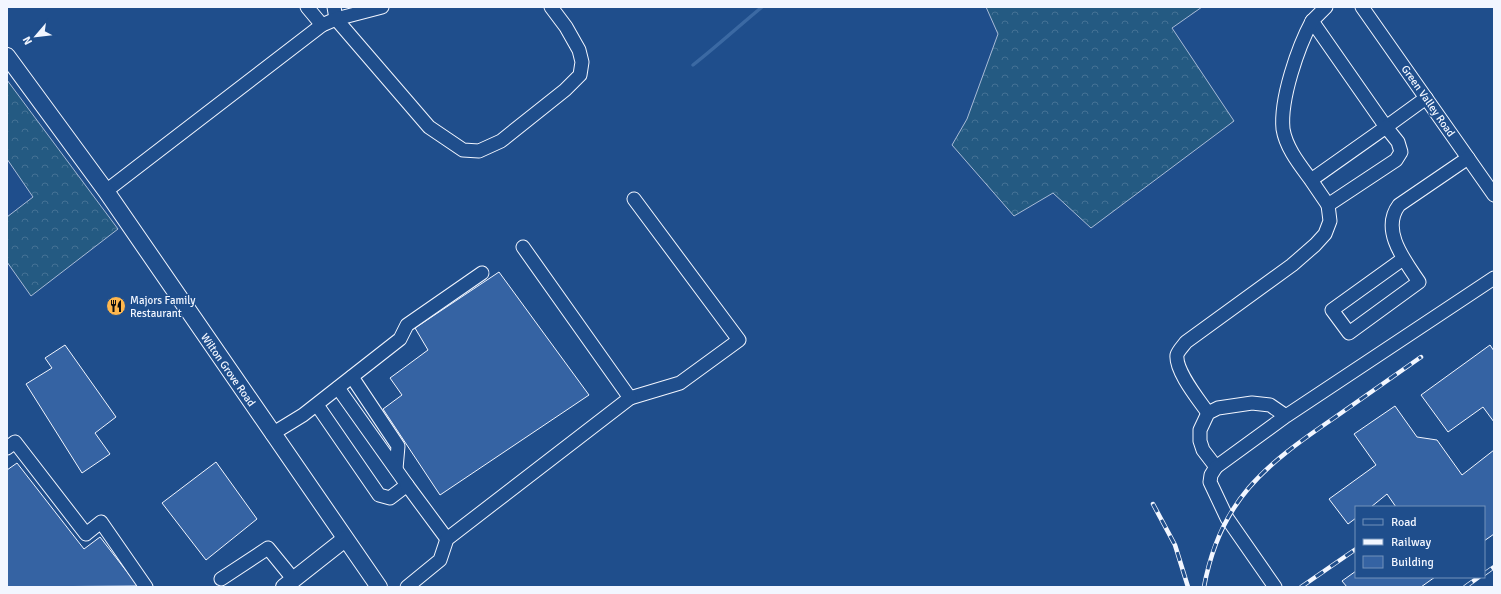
<svg xmlns="http://www.w3.org/2000/svg" width="1501" height="594" viewBox="0 0 1501 594" font-family="Signika,sans-serif">
<style>
.forest{fill:url(#forest-crowns);stroke:#a8bbd7}
.lines{fill:none;stroke-linecap:round;stroke-linejoin:round}
.stream{stroke:#3b69a3;stroke-width:3.5}
.building{fill:#3563a3;stroke:#f2f6ff}
.minor-casing{stroke:#f2f6ff;stroke-width:15}
.major-casing{stroke:#f2f6ff;stroke-width:18}
.minor{stroke:#1f4e8c;stroke-width:13}
.major{stroke:#1f4e8c;stroke-width:16}
.rail-casing{stroke:#f2f6ff;stroke-width:4.5}
.rail{stroke:#1f4e8c;stroke-width:3;stroke-dasharray:9;stroke-linecap:butt}
.labels{text-anchor:middle;dominant-baseline:central;stroke-width:3;stroke-linejoin:round;paint-order:stroke}
.street-label{font-size:11px;fill:#f2f6ff;stroke:#1f4e8c}
.poi-label{font-size:11px;fill:#f2f6ff;stroke:#1f4e8c;text-anchor:start}
</style>
<defs>
<pattern id="forest-crowns" width="20" height="18" patternUnits="userSpaceOnUse"><rect width="20" height="18" fill="#245a82"/><path d="M2 6a3 3 0 1 1 6 0M12 15a3 3 0 1 1 6 0" fill="none" stroke="#447295"/></pattern>
</defs>
<rect width="100%" height="100%" fill="#1f4e8c"/>
<g class="forest">
<polygon points="986,7 1202,7 1172,28 1234,121 1091,228 1053,193 1014,216 952,145 967,119 998,34"/>
<polygon points="7,80 118,229 31,296 7,262 7,217 33,197 7,159"/>
</g>
<g class="lines">
<path class="stream" d="M693,65C717,46 739,26 762,7"/>
</g>
<g class="building">
<polygon points="499,272 589,395 440,495 383,409 402,395 390,378 428,350 415,328"/>
<polygon points="65,345 116,417 95,433 110,454 82,473 26,384 52,368 45,358"/>
<polygon points="1490,345 1494,351 1494,422 1483,407 1448,432 1421,395"/>
<polygon points="1395,406 1417,437 1437,440 1462,475 1494,450 1494,534 1484,541 1484,507 1396,507 1387,494 1371,507 1356,507 1356,518 1348,524 1329,499 1376,465 1354,434"/>
<polygon points="216,462 257,519 206,560 162,503"/>
<polygon points="17,463 84,549 100,537 138,586 7,587 7,470"/>
<polygon points="1356,571 1356,577 1435,577 1421,587 1347,587 1342,581"/>
</g>
<g class="lines">
<g class="minor-casing">
<g id="minor">
<polyline points="307,7 322,25"/>
<polyline points="334,7 336,19 429,127 463,150 479,151 501,141 565,90 580,75 582,62 579,50 566,27 551,7"/>
<polyline points="1326,7 1312,21 1386,127 1426,98"/>
<polyline points="1362,7 1494,195"/>
<path d="M1311,180L1328,205L1396,160L1401,152L1398,142L1386,127L1311,180C1300,165 1286,148 1283,129C1280,99 1298,47 1312,21"/>
<polyline points="106,191 322,25 336,19 382,7"/>
<path d="M1403,259L1332,310L1349,333L1419,282C1405,261 1380,230 1399,205L1468,158"/>
<polyline points="352,377 398,446 396,469"/>
<polyline points="630,398 680,383 739,340 634,199"/>
<polyline points="317,405 379,495 390,498 407,485 338,388"/>
<path d="M1208,413C1199,400 1175,371 1177,355C1178,351 1183,346 1186,342L1292,265L1315,245L1325,234L1330,221L1328,205"/>
<polyline points="1286,416 1270,405 1252,403 1218,408 1208,413 1200,430 1200,441 1203,450 1216,467 1286,416 1494,278"/>
<polyline points="272,434 303,415 400,339 407,325 482,273"/>
<polyline points="7,448 15,442 86,534 101,522 146,587"/>
<polyline points="1216,467 1211,475 1210,482 1227,518 1275,587"/>
<polyline points="407,485 447,539"/>
<polyline points="221,579 268,548 294,580"/>
<polyline points="407,587 440,560 447,539 630,398 523,247"/>
</g>
</g>
<g class="major-casing">
<g id="major">
<polyline points="7,56 106,191 379,587"/>
<polyline points="284,587 345,539"/>
</g>
</g>
<use href="#minor" class="minor"/>
<use href="#major" class="major"/>
<g class="rail-casing">
<g id="rail">
<polyline points="1153,504 1175,545 1188,587"/>
<polyline points="1484,574 1494,567"/>
<path d="M1204,587C1220,500 1265,465 1334,418C1363,398 1392,377 1421,357"/>
<polyline points="1301,587 1356,549"/>
<polyline points="1465,587 1479,577"/>
</g>
</g>
<use href="#rail" class="rail"/>
</g>
<defs>
<g id="restaurant-disc" transform="scale(1)"><circle r="9.5" fill="#ffb74d" stroke="#1f4e8c"/><path d="M-5-6h1v4h1v-4h1v4h1v-4h1v5L-1.5 .5V6h-2V.5L-5-1ZM5-6V6H3V1.5H1.5Q1.5-4 5-6Z" fill="#111"/></g>
</defs>
<g fill-rule="evenodd">
<use href="#restaurant-disc" x="116" y="306"/>
</g>
<g class="labels">
<g class="street-label">
<text transform="translate(1428 101) rotate(55)">Green Valley Road</text>
<text transform="translate(228 370) rotate(55)">Wilton Grove Road</text>
</g>
<g class="poi-label">
<text x="130" y="300">Majors Family<tspan x="130" dy="13">Restaurant</tspan></text>
</g>
</g>
<rect width="1501" height="594" fill="none" stroke="#f2f6ff" stroke-width="16"/>
<rect x="1355" y="506" width="130" height="72" fill="#1f4e8c" stroke="#7391ba"/>
<rect x="1363" y="519" width="20" height="6" fill="#1f4e8c" stroke="#7391ba"/>
<text x="1391" y="526" font-size="12" fill="#f2f6ff">Road</text>
<rect x="1363" y="539" width="20" height="6" fill="#f2f6ff" stroke="#7391ba"/>
<text x="1391" y="546" font-size="12" fill="#f2f6ff">Railway</text>
<rect x="1363" y="556" width="20" height="12" fill="#3563a3" stroke="#7391ba"/>
<text x="1391" y="566" font-size="12" fill="#f2f6ff">Building</text>
<g transform="translate(36 36) rotate(242)" stroke="#1f4e8c" stroke-width="3" paint-order="stroke">
<path d="M0-3L7 15L0 10L-7 15Z" fill="#f2f6ff"/>
<text y="-6" font-size="11" font-weight="bold" text-anchor="middle" fill="#f2f6ff">N</text>
</g>
</svg>
